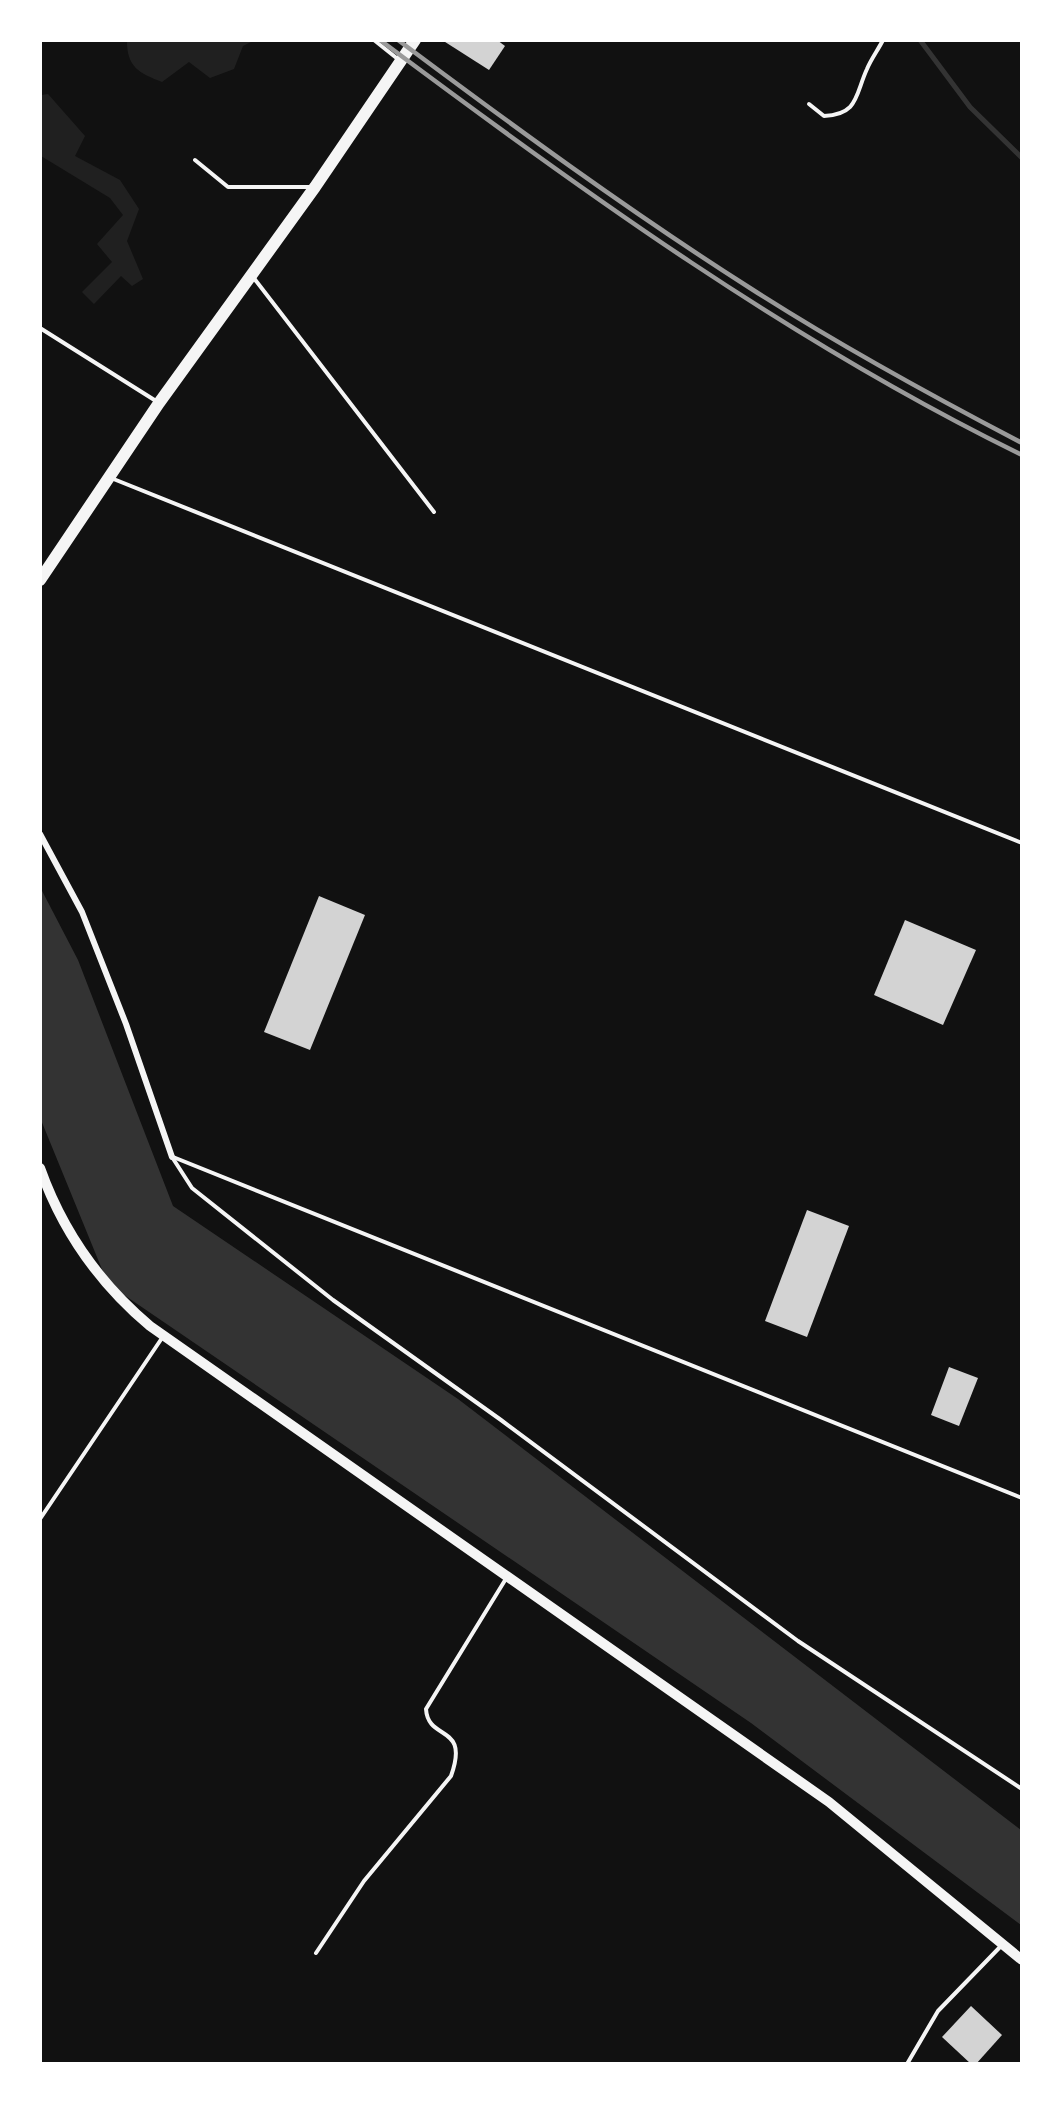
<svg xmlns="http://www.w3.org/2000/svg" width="1062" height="2104" viewBox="0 0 1062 2104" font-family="'IBM Plex Sans',sans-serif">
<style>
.green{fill:#202020}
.water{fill:#333}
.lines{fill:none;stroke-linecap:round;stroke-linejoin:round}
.stream{stroke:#333;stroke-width:5}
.building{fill:#d3d3d3}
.service{stroke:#f5f5f5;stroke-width:4}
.minor{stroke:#f5f5f5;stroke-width:6}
.tertiary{stroke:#f5f5f5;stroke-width:10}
.secondary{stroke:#f5f5f5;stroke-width:12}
.rail{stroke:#9a9a9a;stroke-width:4.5}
</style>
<rect width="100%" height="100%" fill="#111"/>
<g class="green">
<path d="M127,41V40L253,41L243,46L234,69L210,78L189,62L162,82C139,73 127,67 127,41Z"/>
<polygon points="48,94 85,136 75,156 120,180 139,209 127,241 143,279 132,286 121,276 94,304 82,292 112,262 97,244 123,215 110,198 41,156 41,95"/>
</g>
<polygon class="water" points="40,887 78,960 173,1206 458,1399 1021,1830 1021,1925 751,1723 108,1284 41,1120"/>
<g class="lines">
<polyline class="stream" points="920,40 970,107 1022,158"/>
</g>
<g class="building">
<polygon points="442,40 497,40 505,46 489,70"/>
<polygon points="319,896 365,915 310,1050 264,1032"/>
<polygon points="905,920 976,950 943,1025 874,995"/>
<polygon points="807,1210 849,1226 807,1337 765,1321"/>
<polygon points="949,1367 978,1378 959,1426 931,1415"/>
<polygon points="971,2006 1002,2035 976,2064 971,2064 942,2037"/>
</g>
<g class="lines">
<g class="service">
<polyline points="374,40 399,60"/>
<path d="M809,104L824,116C859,114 855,95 867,69C871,59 878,50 883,40"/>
<polyline points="195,160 228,187 311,187"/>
<polyline points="253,277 434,512"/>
<polyline points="40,328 156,401"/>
<polyline points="111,478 1022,843"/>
<polyline points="172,1157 192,1188 333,1300 501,1420 798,1641 1022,1789"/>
<polyline points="173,1157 1022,1498"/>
<polyline points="40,1519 162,1338"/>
<path d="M316,1953L364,1881L451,1776C470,1723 428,1742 426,1709L507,1577"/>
<polyline points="907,2064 938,2011 1001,1946"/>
</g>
<polyline class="minor" points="40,834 82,912 126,1024 172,1157"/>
<path class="tertiary" d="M40,1168C62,1230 100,1284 150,1326L829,1802L1022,1960"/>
<polyline class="secondary" points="40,580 159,403 315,187 415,40"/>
<g class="rail">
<path d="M380,40C583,192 793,343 1022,455"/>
<path d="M398,40C513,126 629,211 750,288C837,344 930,395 1022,443"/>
</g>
</g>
<rect width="1062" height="2104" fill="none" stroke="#ffffff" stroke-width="84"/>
</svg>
